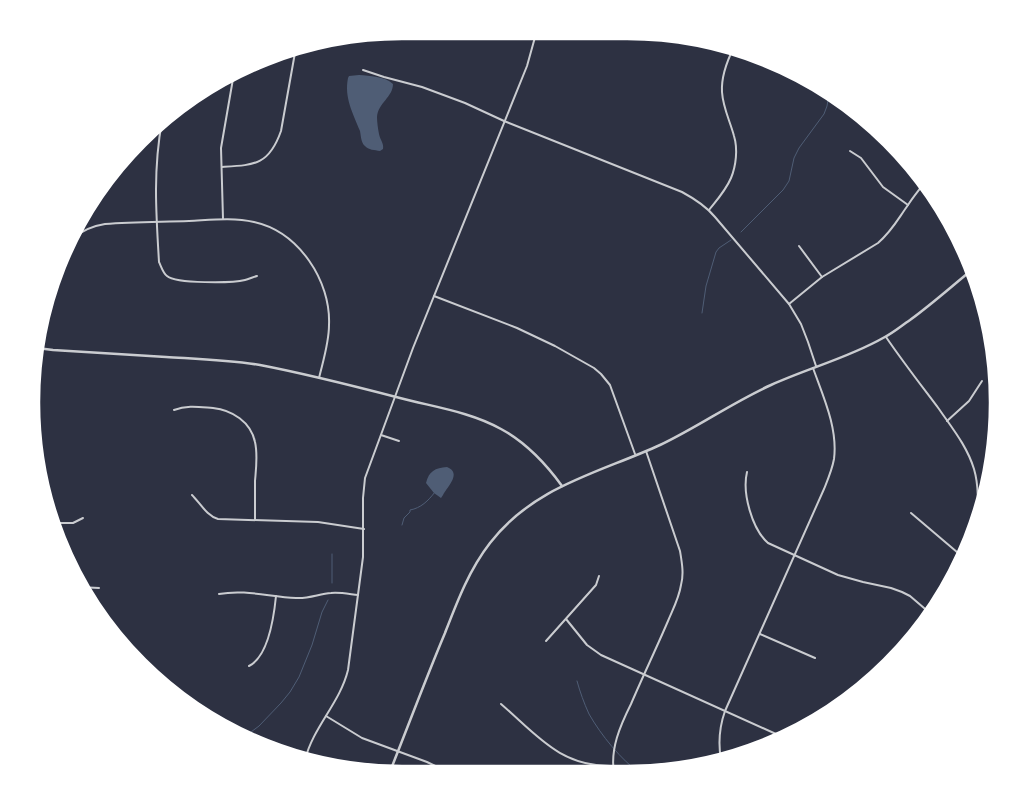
<svg xmlns="http://www.w3.org/2000/svg" width="1029" height="805" viewBox="0 0 1029 805" font-family="'Roboto Serif',serif">
<style>
.water{fill:#4f5d75}
.lines{fill:none;stroke-linecap:round;stroke-linejoin:round}
.stream{stroke:#4f5d75;stroke-width:1}
.minor{stroke:#caccd0;stroke-width:2}
.tertiary{stroke:#caccd0;stroke-width:2.5}
.rim{fill:none;stroke:#fff;stroke-width:2.5}
</style>
<rect width="100%" height="100%" fill="#2d3142"/>
<g class="water">
<path d="M359,75C370,76 384,76 393,84C393,97 378,103 377,117C377,122 378,129 379,134C380,140 384,143 383,149L380,151C375,150 368,150 365,146C361,143 361,136 360,131C353,113 344,98 348,78L349,76Z"/>
<path d="M447,467C462,473 448,486 443,495L441,498L434,493L426,483C429,471 435,468 447,467Z"/>
</g>
<g class="lines">
<g class="stream">
<polyline points="741,232 783,190 789,181 794,158 799,148 824,114 827,106 829,94"/>
<polyline points="702,313 706,286 716,252 719,248 731,240"/>
<path d="M402,525L404,518L410,512V510C421,508 428,501 435,492"/>
<polyline points="332,583 332,554"/>
<path d="M577,681C580,692 584,703 589,714C601,735 621,760 641,774"/>
<polyline points="243,738 259,726 281,703 290,692 299,677 312,645 322,612 328,600"/>
</g>
<g class="minor">
<polyline points="281,53 294,56"/>
<path d="M363,70L384,77L422,87L465,103L504,121L682,192C695,199 706,206 715,217L789,304L801,324L808,342L816,366"/>
<path d="M162,121C153,170 156,213 159,262C161,266 163,273 167,276C176,284 233,283 245,280C249,279 253,277 257,276"/>
<polyline points="850,151 861,158 883,187 908,205"/>
<path d="M222,167C255,165 269,165 281,131L296,47"/>
<path d="M709,210C717,200 726,190 731,178C736,166 738,149 734,136C730,121 723,108 722,92C721,76 727,61 734,47"/>
<polyline points="223,219 221,148 234,73"/>
<path d="M70,240C81,231 91,226 105,224C133,222 161,222 189,221C210,220 233,217 254,222C299,232 331,281 329,325C329,343 323,361 319,378"/>
<polyline points="799,246 822,277"/>
<polyline points="434,296 517,328 555,346 594,368 601,374 610,385 635,454"/>
<path d="M789,304L822,277L878,243C892,231 898,219 908,205C913,197 919,190 925,182"/>
<path d="M886,337C903,362 921,385 939,409C952,428 967,446 974,469C979,486 978,504 977,522"/>
<polyline points="39,348 52,284"/>
<path d="M174,410C187,405 199,407 213,408C232,410 251,422 255,442C258,455 256,469 255,481C255,494 255,507 255,520"/>
<polyline points="947,421 969,401 982,381"/>
<polyline points="381,435 399,441"/>
<path d="M747,472C742,493 752,529 768,543L838,575L863,582L891,588L902,592L910,596L931,614"/>
<path d="M192,495C200,503 207,516 218,519L318,522L364,529"/>
<polyline points="911,513 964,558"/>
<polyline points="53,523 73,523 83,518"/>
<polyline points="79,587 99,588"/>
<path d="M219,594C245,589 270,597 296,598C308,599 319,594 331,593C339,592 349,594 358,595"/>
<polyline points="566,619 587,645 601,655 776,734 786,737"/>
<polyline points="760,634 815,658"/>
<polyline points="546,641 596,585 599,576"/>
<polyline points="901,651 912,637 926,623"/>
<path d="M249,666C269,656 274,616 276,596"/>
<path d="M501,704C537,735 560,767 613,766"/>
<polyline points="326,716 362,738 427,762 444,770"/>
<path d="M305,760C313,727 340,703 348,670L363,557V498L365,478L413,348L527,66L537,30"/>
<path d="M721,760C718,743 719,728 725,711L824,489C828,479 832,470 834,459C838,428 823,396 813,368"/>
<path d="M614,773C610,749 620,726 631,704C643,676 656,649 668,621C673,609 679,598 681,585C684,574 682,563 680,551L646,451"/>
</g>
<g class="tertiary">
<path d="M37,348L53,350C91,352 128,355 166,357C198,359 229,360 260,365C307,374 354,386 400,398C434,407 471,412 501,429C525,442 546,464 562,486"/>
<path d="M391,769C409,724 426,678 445,633C457,602 469,570 490,543C534,486 599,473 660,445C698,427 733,402 771,385C808,368 848,358 883,338C893,333 901,326 910,320C932,304 952,286 973,269"/>
</g>
</g>
<path d="M0 0H1029V805H0ZM402 39H627A363 363 0 0 1 990 402V403A363 363 0 0 1 627 766H402A363 363 0 0 1 39 403V402A363 363 0 0 1 402 39Z" fill="#fff" fill-rule="evenodd"/>
<path class="rim" d="M402 39H627A363 363 0 0 1 990 402V403A363 363 0 0 1 627 766H402A363 363 0 0 1 39 403V402A363 363 0 0 1 402 39Z"/>
</svg>
